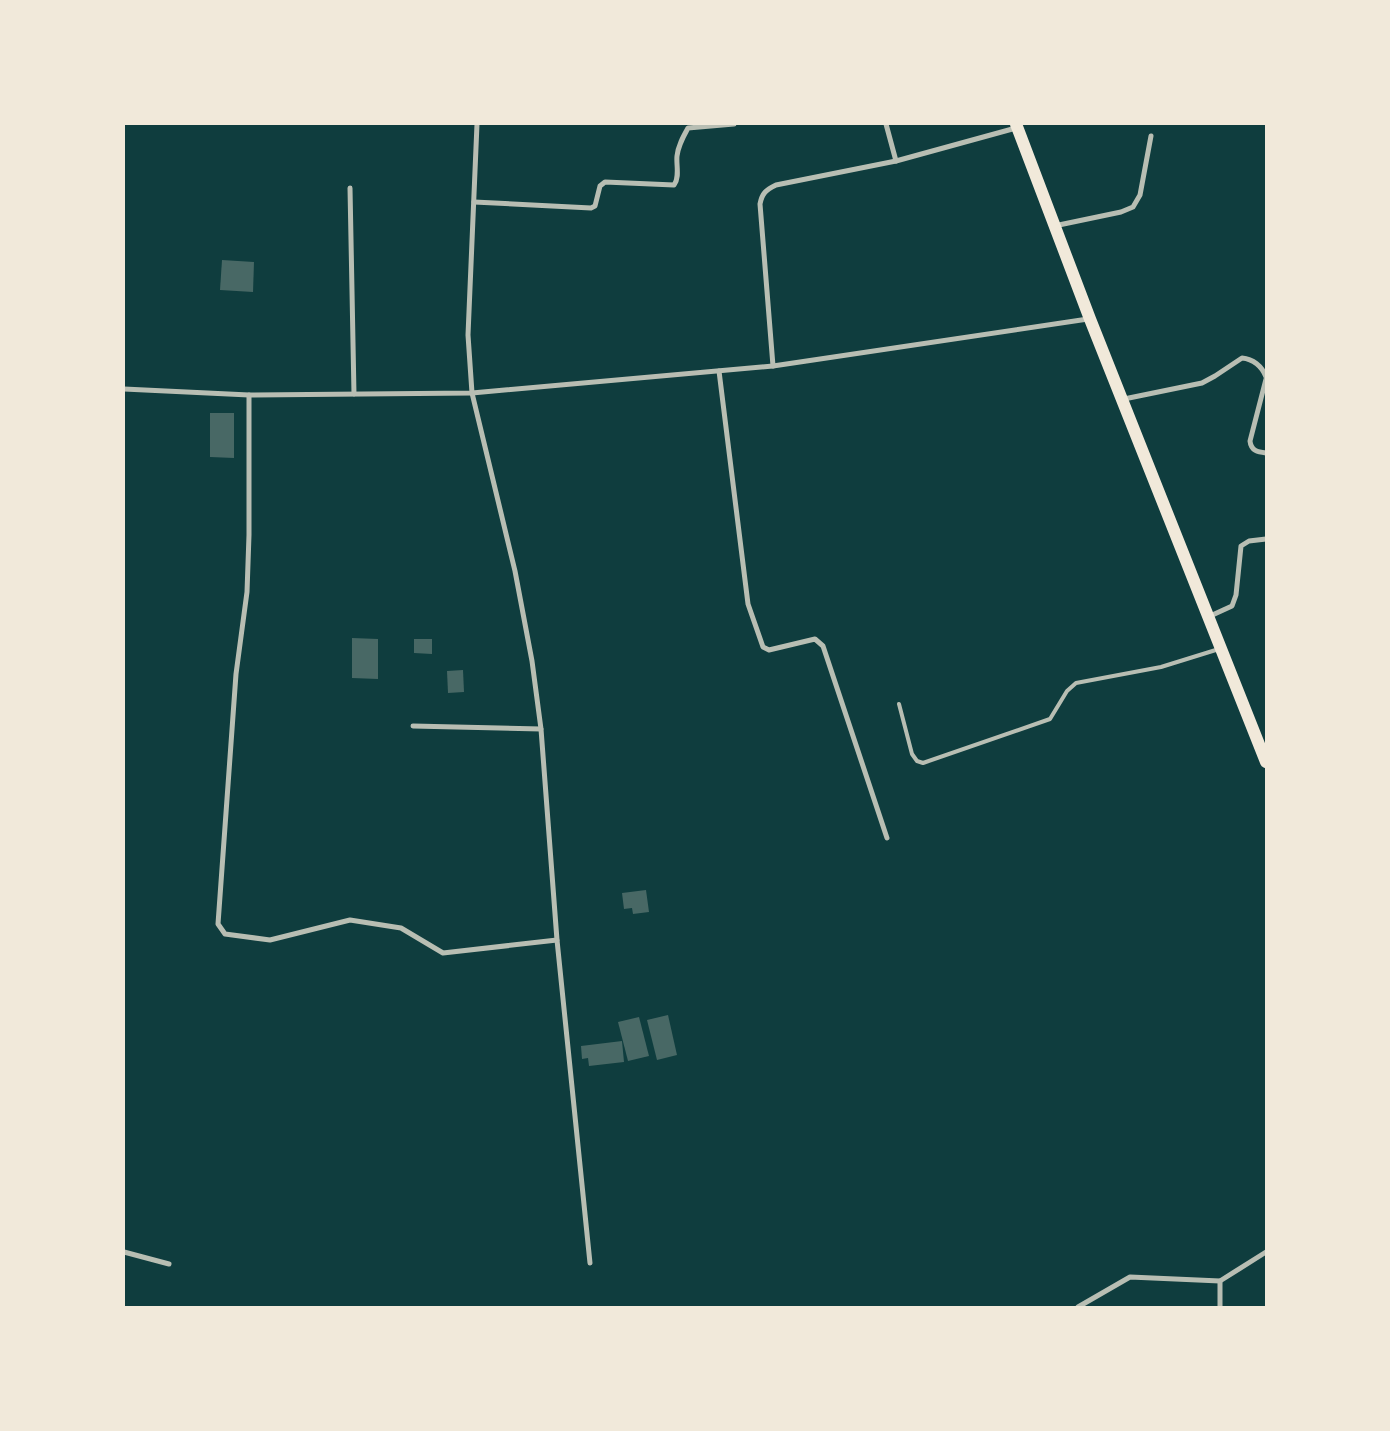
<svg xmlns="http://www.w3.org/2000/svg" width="1390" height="1431" viewBox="0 0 1390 1431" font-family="Mulish,sans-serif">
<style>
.building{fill:#486865}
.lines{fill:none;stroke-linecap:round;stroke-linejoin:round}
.service{stroke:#b8beb3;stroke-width:4}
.minor{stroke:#b8beb3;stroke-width:5}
.primary{stroke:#f1e9da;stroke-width:12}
</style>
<rect width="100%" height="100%" fill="#0f3d3e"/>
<g class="building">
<polygon points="222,260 254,262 253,292 220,290"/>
<polygon points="210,413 234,413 234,458 210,457"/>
<polygon points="352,638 378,639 378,679 352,678"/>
<polygon points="414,639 432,639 432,654 414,653"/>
<polygon points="463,670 464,692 448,693 447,671"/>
<polygon points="646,890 649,912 633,914 632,908 624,909 622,893"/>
<polygon points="668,1015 677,1055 657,1060 647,1020"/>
<polygon points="639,1017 649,1056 628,1061 618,1022"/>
<polygon points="622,1041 624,1062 589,1066 588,1058 582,1059 581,1046"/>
</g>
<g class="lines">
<polyline class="service" points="899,704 912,754 917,761 923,763 1050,719 1067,691 1076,683 1161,667 1219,649"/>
<g class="minor">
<polyline points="477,124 468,335 472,393 515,571 532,661 541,729 557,940 590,1263"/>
<polyline points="886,124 896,161"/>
<polyline points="350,188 354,394"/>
<path d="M474,202L591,208L595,206L600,186L605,182L674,185C680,177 676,165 677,156C678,146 683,137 688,128L734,124"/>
<polyline points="1054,226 1121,212 1133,207 1140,195 1151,136"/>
<path d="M773,366L760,204C762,193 766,190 776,185L896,161L1016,128"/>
<polyline points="719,371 748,604 763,647 769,650 815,639 823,646 887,838"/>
<path d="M1266,379L1250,441C1251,451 1258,452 1266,453"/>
<polyline points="124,389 249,395 472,393 773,366 1088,319"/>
<polyline points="249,395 249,535 247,592 236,674 218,924 225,934 270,940 350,920 401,928 443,953 557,940"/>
<path d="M1124,399L1202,383L1215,376L1242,358C1253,359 1262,366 1266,377"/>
<polyline points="1208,617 1232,606 1236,595 1241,546 1249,541 1266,539"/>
<polyline points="413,726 541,729"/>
<polyline points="124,1252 169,1264"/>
<polyline points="1220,1281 1220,1307"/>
<polyline points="1078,1307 1130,1277 1220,1281 1266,1252"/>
</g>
<polyline class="primary" points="1016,124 1090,319 1266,762"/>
</g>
<rect width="1390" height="1431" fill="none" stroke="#f1e9da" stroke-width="250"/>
</svg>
